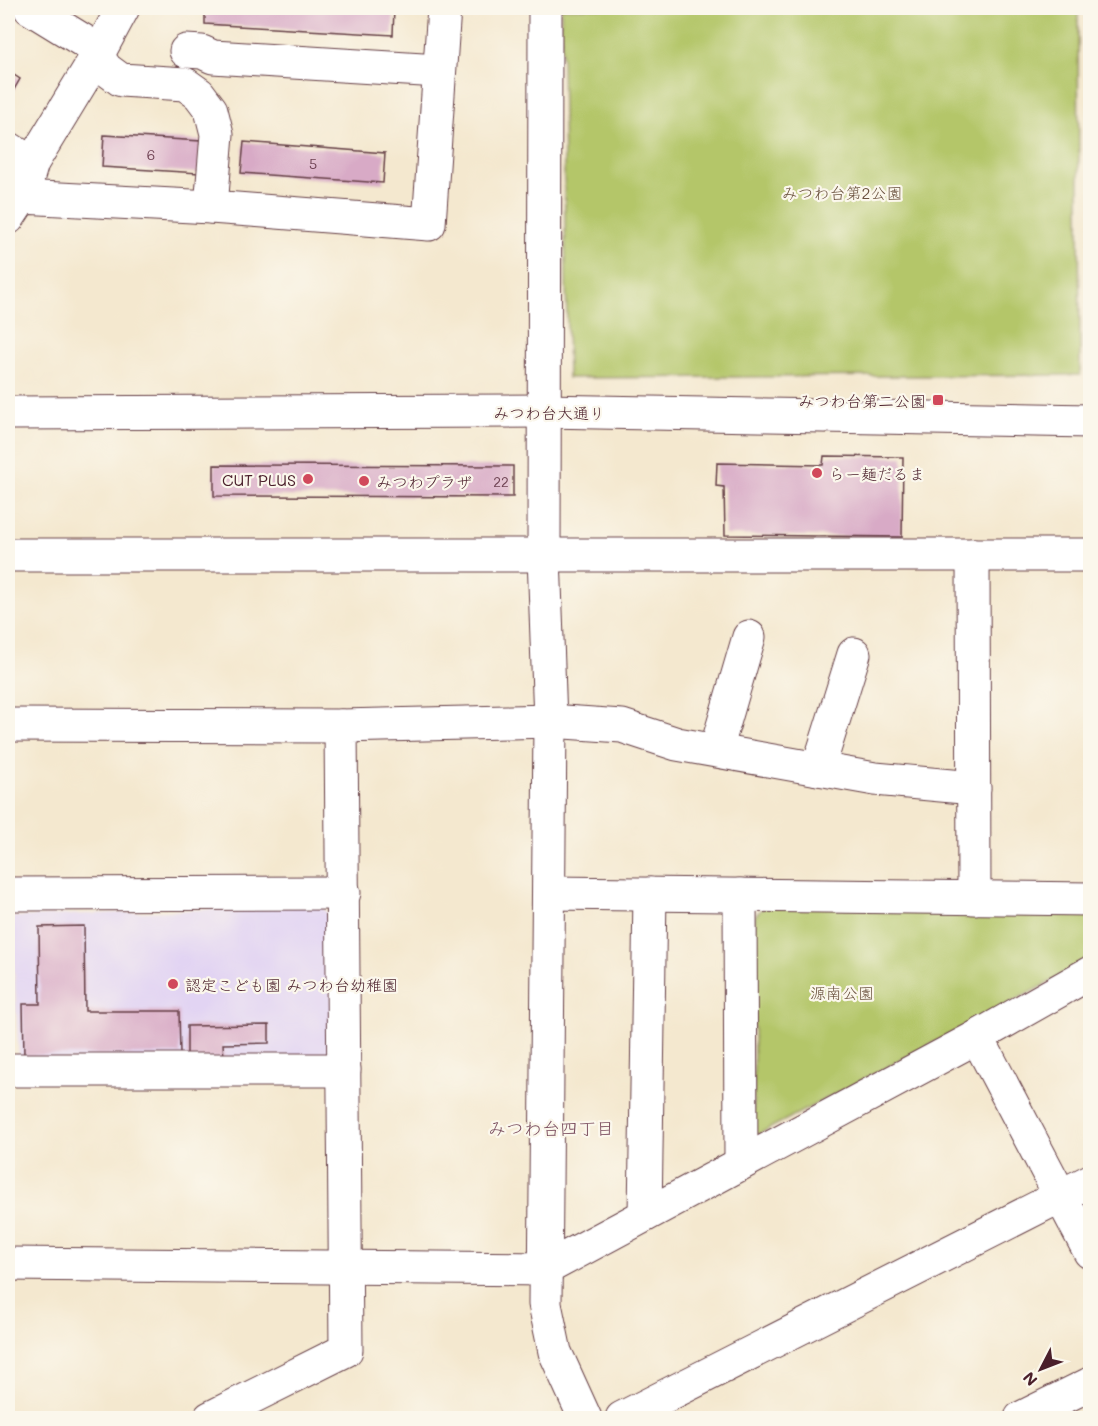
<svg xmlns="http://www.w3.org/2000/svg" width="1098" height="1426" viewBox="0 0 1098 1426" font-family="Mali,'Klee One',sans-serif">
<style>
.built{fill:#e2d4f3}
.green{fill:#b4c669;stroke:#7f724a;stroke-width:1.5}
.building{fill:#d8aac6}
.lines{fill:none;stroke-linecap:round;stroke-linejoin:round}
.minor-casing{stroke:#643d44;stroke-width:35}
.minor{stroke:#fff;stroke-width:33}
.poi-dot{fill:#d1495b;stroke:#fbf7ec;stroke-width:2}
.labels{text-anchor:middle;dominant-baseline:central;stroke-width:4.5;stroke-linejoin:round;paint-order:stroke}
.number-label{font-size:14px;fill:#6e4252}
.park-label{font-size:16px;fill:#6a513e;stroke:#fbf7ec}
.poi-label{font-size:16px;fill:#4a1f2b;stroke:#fbf7ec;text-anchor:start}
.street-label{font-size:16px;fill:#4a1f2b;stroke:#fbf7ec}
.neighbourhood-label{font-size:18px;fill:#7c5061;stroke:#fbf7ec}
</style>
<rect width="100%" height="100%" fill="#fbf7ec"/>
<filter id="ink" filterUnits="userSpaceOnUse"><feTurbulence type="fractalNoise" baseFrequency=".0167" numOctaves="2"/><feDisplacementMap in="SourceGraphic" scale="12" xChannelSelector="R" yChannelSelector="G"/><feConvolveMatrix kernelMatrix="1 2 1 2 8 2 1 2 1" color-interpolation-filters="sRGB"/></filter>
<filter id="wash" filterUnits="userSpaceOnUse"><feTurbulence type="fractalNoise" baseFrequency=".008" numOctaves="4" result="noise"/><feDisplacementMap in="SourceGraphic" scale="24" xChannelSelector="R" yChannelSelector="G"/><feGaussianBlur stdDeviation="1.35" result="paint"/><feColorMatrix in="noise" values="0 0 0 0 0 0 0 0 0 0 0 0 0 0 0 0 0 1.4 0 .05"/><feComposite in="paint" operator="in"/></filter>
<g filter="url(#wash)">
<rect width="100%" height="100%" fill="#f4e8cf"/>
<polygon class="built" points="320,905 331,917 333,1051 321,1063 19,1060 11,917"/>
<g class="green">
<polygon points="561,8 1078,8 1080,375 568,378"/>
<polygon points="766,904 1090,910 1090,961 753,1137 755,916"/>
</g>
<g id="blocks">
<g class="building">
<polygon points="205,8 394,8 393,35 205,24"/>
<polygon points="8,71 20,79 8,100"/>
<polygon points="104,135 201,141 199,173 102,167"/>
<polygon points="244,142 385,153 383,183 241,173"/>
<polygon points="824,456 903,457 902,537 725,535 724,487 716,486 717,463 823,465"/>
<polygon points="214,465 513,466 513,497 214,496"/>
<polygon points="84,926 85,1011 179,1011 180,1054 24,1055 23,1004 40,1004 39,927"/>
<polygon points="269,1025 269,1043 223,1044 224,1058 187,1058 187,1026"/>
</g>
</g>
</g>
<g filter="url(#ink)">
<use href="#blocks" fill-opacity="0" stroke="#643d44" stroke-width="1.5"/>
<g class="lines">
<g class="minor-casing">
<g id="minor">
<polyline points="30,8 100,51"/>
<polyline points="545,8 544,556 550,721 545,1304 555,1352 585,1418"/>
<polyline points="186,51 202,52 213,57 439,71"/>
<polyline points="97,56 106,69 121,80 185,84 199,94 211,110 217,134 211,207"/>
<polyline points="8,148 32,163"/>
<polyline points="8,190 22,197 32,163 97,56 123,8"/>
<polyline points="8,218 22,197 211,207 429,224 444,8"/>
<polyline points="8,413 544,411 1090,421"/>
<polyline points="8,555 1090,555"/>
<polyline points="973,555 974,898"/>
<polyline points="8,725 341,726"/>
<polyline points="716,750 749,637"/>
<polyline points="818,769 854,654"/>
<polyline points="550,893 1090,899"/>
<polyline points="8,894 344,893"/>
<polyline points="740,895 741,1163"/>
<polyline points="977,1037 1090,1252"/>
<polyline points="8,1070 344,1070"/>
<polyline points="645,1215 650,894"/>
<polyline points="8,1264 545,1269 977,1037 1090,973"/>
<polyline points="210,1418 346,1350 341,726 550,721 622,726 677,744 875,779 974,788"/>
<polyline points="622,1418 1090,1181"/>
<polyline points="1021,1418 1090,1384"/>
</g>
</g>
<use href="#minor" class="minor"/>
</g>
</g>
<g class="poi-dot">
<rect x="932" y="394" width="12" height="12" rx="3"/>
<circle cx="817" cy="473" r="6"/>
<circle cx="308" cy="479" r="6"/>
<circle cx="364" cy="481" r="6"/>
<circle cx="173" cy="984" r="6"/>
</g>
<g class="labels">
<g class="number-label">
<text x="151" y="154">6</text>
<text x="313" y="163">5</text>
<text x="501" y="481">22</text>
</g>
<g class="park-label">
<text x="842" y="192">みつわ台第2公園</text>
<text x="842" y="992">源南公園</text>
</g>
<g class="poi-label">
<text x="926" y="400" text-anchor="end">みつわ台第二公園</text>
<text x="829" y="473">らー麺だるま</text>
<text x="296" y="479" text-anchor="end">CUT PLUS</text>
<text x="376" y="481">みつわプラザ</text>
<text x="185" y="984">認定こども園 みつわ台幼稚園</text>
</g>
<g class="street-label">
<text x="549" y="412">みつわ台大通り</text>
</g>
<g class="neighbourhood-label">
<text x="551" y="1128">みつわ台四丁目</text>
</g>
</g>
<rect width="1098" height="1426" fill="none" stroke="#fbf7ec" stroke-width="30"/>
<g transform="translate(1041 1369) rotate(228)" stroke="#fbf7ec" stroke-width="4.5" paint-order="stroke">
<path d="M0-4.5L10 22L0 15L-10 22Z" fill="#4a1f2b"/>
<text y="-9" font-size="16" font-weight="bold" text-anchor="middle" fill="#4a1f2b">N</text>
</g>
</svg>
